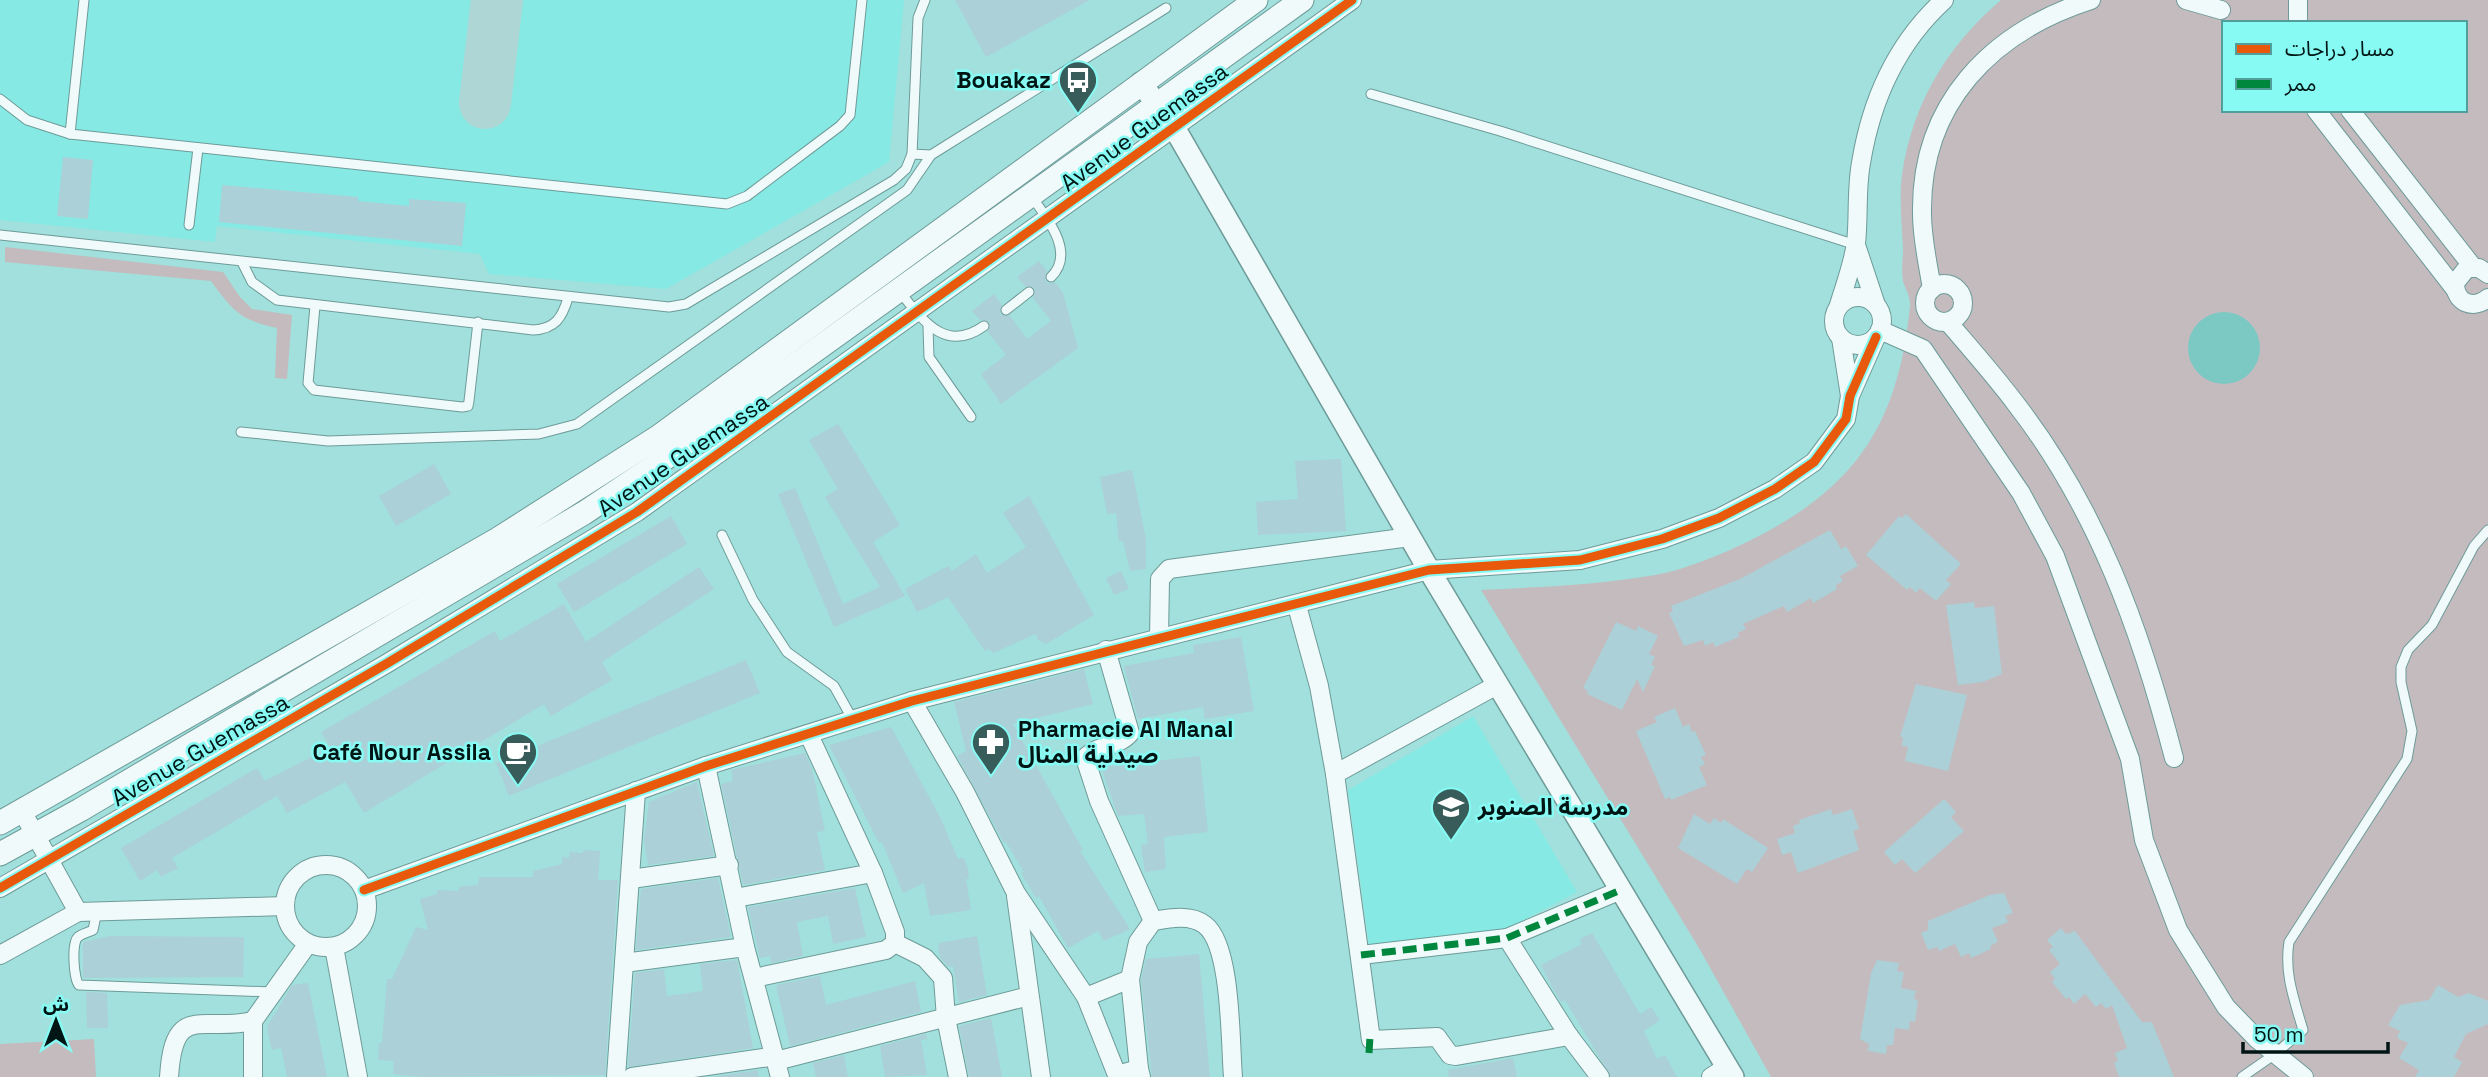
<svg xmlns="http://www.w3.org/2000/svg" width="2488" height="1077" viewBox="0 0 2488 1077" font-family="'Space Grotesk','Noto Sans Arabic',sans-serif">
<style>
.built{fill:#86e9e4}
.green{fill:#c4bbbe;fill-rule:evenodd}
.water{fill:#7cc9c4}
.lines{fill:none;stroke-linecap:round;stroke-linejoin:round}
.taxiway{stroke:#aed6d4;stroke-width:52}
.building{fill:#abd0d7}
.service-casing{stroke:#6d9b99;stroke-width:11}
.minor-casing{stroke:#6d9b99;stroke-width:20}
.tertiary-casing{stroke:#6d9b99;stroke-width:24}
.secondary-casing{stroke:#6d9b99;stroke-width:25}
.service{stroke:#f1fafa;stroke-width:9}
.minor{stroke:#f1fafa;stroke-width:18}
.tertiary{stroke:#f1fafa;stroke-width:21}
.secondary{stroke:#f1fafa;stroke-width:23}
.quiet{stroke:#00873e;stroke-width:7;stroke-dasharray:14 7;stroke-linecap:butt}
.cycleway-casing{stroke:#87faf3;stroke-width:13}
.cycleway{stroke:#e8590c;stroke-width:9}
.labels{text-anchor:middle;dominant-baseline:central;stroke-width:5;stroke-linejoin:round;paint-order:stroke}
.poi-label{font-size:23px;font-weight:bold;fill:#001514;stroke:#87faf3;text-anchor:end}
.street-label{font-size:23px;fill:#001514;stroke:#87faf3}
</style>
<rect width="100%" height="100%" fill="#a1e0dc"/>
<g class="built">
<polygon points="0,0 904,0 889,162 666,289 489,274 480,254 217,226 215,242 0,220"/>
<polygon points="1473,716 1577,892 1505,930 1369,945 1348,790"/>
</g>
<g class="green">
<path d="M2001,0H2488V1077H1771L1699,948L1481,590C1539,587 1598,585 1655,575C1687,569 1720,555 1749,541C1856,488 1898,425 1910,306C1911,297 1905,289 1903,281C1901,271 1903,259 1903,249C1902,225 1899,199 1902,175C1912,104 1947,46 2001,0ZM2224,23H2465V110H2224Z"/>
<path d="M5,247L223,272L240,297L252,309L292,315L287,379L275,378L277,328C240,320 233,311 211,281L5,262Z"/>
<polygon points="94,1039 96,1077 0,1077 0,1044"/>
</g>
<circle class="water" cx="2224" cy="348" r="36"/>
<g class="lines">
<polyline class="taxiway" points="485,103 497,0"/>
</g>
<g class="building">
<polygon points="955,0 1090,0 986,57"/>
<polygon points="63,157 93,160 88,219 57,216"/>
<polygon points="222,185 358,197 358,201 409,206 409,199 466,203 462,246 219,222"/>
<polygon points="1039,261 1047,271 1045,280 1050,284 1055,282 1063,293 1078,348 1001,404 981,374 1006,355 988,332 990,322 980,320 972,311 994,294 1002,305 1000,314 1010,316 1027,339 1051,321 1033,298 1035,288 1025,286 1017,277"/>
<polygon points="838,424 900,525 873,542 905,596 834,627 778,494 795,488 843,604 880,587 825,497 838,489 809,440"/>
<polygon points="1341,459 1346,531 1258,535 1256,502 1298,499 1295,461"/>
<polygon points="434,464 451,494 396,526 379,496"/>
<polygon points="1132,470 1146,539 1146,569 1130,571 1123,541 1119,541 1116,513 1107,514 1100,477"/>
<polygon points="1029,496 1094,615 1046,644 1038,640 1036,634 993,653 989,649 985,651 948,597 917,612 905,589 948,566 952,571 976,554 987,573 1026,547 1003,513"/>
<polygon points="1906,514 1961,564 1946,580 1951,584 1936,601 1920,588 1916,593 1910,587 1907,590 1866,555 1899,516 1902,518"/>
<polygon points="671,516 687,544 574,612 557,584"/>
<polygon points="1830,530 1841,549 1846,546 1858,566 1840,576 1843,581 1836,585 1837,589 1813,603 1811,598 1787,612 1784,606 1743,624 1746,629 1738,633 1739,637 1715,647 1713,642 1705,646 1703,640 1684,646 1669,613 1673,611 1671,606 1740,579"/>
<polygon points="699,567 714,589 602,662 612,680 551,716 544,704 364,813 345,782 287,813 277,796 172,858 178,868 161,877 157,870 140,881 121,848 257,768 265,781 330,747 321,732 495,631 500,641 564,604 586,642"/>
<polygon points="1121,571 1129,589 1114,595 1106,578"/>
<polygon points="1974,602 1975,608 1994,606 2002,674 1983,682 1958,685 1946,605"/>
<polygon points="1616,622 1636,631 1638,626 1658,636 1649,654 1655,657 1651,665 1655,666 1643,692 1637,679 1622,710 1587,694 1588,691 1583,688"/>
<polygon points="1241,637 1254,711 1205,719 1203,707 1138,719 1124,666 1194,653 1193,645"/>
<polygon points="746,660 760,693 509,796 496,763"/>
<polygon points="1084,669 1093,704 1013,724 1083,850 1080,851 1130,929 1104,941 1098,931 1068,948 1039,896 1036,898 1021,873 1024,872 1006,842 1004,843 957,756 966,751 954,702"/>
<polygon points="1916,684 1967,695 1948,771 1905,761 1908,747 1902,746 1903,737 1900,737"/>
<polygon points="1675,708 1683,727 1689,724 1692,732 1695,731 1706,755 1701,757 1705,764 1699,767 1707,785 1671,800 1670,797 1665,799 1636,731 1657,722 1654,717"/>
<polygon points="891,727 940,817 958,859 963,857 968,868 969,879 966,879 971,910 930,916 924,883 903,893 882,842 879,843 829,745"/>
<polygon points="805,753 812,769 825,831 817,832 825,870 743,885 721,784 733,781 731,770"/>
<polygon points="1200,756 1208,832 1164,837 1166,869 1145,872 1141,845 1148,844 1144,814 1118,816 1101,767"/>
<polygon points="697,782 714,856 648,865 644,839 649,802"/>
<polygon points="1944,799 1956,812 1951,817 1964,831 1915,873 1902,859 1895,865 1884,852"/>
<polygon points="1831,809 1833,815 1852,809 1859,829 1853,831 1859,850 1798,873 1791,852 1782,855 1777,839 1795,833 1793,826 1800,823 1799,820"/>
<polygon points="1694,814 1710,824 1714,818 1721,823 1723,819 1768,848 1752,872 1747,869 1737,884 1678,848"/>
<polygon points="583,850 600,851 598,880 618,880 605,1075 422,1077 393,1074 394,1061 378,1060 379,1043 382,1043 387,979 392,979 416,927 428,930 420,899 437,894 437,890 459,891 458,887 478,885 479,877 533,877 533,871 562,864 562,857 569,858 570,852 583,853"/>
<polygon points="718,878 731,937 636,950 641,889"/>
<polygon points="855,888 866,937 833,944 828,916 797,922 803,956 771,963 770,956 760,958 748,907"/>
<polygon points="2004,893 2013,913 2005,916 2008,922 1992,928 1998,942 1990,946 1991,949 1971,958 1969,953 1961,957 1955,944 1939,951 1937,947 1928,950 1921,933 1928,930 1928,921 1990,895"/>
<polygon points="2061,928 2066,934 2075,931 2142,1022 2152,1022 2174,1077 2119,1077 2114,1063 2118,1061 2115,1053 2127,1048 2112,1005 2106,1009 2101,1003 2096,1007 2085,994 2074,1004 2069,997 2066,999 2052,982 2055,979 2050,972 2060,964 2049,950 2053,947 2047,940"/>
<polygon points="1592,933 1640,1014 1651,1007 1660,1020 1644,1031 1657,1059 1665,1055 1677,1077 1611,1077 1565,1000 1561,1002 1553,989 1541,965 1582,944 1579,940"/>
<polygon points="110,936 244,937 243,977 83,978 83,942"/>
<polygon points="977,936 987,995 959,1002 953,966 949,967 940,958 938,943"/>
<polygon points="1199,954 1210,1077 1152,1077 1141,980 1146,959"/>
<polygon points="737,960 753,1048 628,1067 635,973 664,969 667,996 703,991 700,964"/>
<polygon points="1877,960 1899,963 1897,971 1904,972 1901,988 1916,991 1914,999 1918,1000 1915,1022 1910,1021 1909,1030 1895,1028 1893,1045 1887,1045 1886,1054 1868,1051 1869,1044 1860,1039 1871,973"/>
<polygon points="820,976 826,1005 915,981 921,1012 790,1046 776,985"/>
<polygon points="308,983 327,1077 287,1077 281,1048 272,1050 267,1027 292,985"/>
<polygon points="2438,985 2458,997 2469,993 2488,1001 2488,1024 2466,1034 2454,1057 2462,1062 2454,1077 2415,1077 2419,1070 2399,1058 2408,1043 2397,1038 2400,1031 2388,1025 2400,1005 2429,1000"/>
<polygon points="86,992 107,993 108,1028 87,1028"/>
<polygon points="991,1018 1002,1077 969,1077 959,1026"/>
<polygon points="926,1034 927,1039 921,1040 927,1075 885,1077 880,1046"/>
<polygon points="844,1055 848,1077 816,1077 813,1063"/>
<polygon points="1513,1058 1517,1077 1449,1077 1448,1070"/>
<polygon points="758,1070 759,1077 711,1077"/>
</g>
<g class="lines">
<g class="service-casing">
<g id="service">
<polyline points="1371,94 1500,131 1856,245"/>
<polyline points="0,99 27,120 70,134 727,204 747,196 840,126 850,115 862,0"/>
<polyline points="70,134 84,0"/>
<polyline points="912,154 931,155 1166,8"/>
<path d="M1032,197C1047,218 1076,253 1051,277"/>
<polyline points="189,225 198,148"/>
<polyline points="0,235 669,307 686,304 894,180 906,169 912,154 918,18 925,0"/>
<path d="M242,262L252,282L277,300L533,330C555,329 562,318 568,298"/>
<path d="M900,292C922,319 945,354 984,326"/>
<polyline points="315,306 308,383 314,390 462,407 468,406 469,401 478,322"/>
<polyline points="1006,310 1029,292"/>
<polyline points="928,327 929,357 971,417"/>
<polyline points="241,432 328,441 539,434 577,424 907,190 931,155"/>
<polyline points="722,535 753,600 787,652 834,686 853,720"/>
<path d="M97,911L93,930C89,932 81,934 78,937C71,943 74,980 79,985L272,992"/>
<path d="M2242,1077L2275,1054L2303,1030C2294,999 2284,973 2289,942L2407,759L2412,731L2401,682V667L2408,650L2432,625L2474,546L2488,530"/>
</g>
</g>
<g class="minor-casing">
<g id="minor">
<polyline points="2186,0 2221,10"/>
<polyline points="2298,0 2298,23"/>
<polyline points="2316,110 2455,289"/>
<polyline points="2350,110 2473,267"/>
<polyline points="1856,245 1876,305"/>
<path d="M2488,274L2479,268H2467L2455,283C2455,303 2473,310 2488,298"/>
<circle cx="1944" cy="303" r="19"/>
<path d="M1932,289C1928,264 1922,239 1922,214C1920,104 1991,32 2091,0"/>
<circle cx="1858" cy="321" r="24"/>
<path d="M1839,305C1845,285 1853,264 1856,243C1859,217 1856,190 1861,163C1871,101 1897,43 1944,0"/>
<path d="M1948,322C1971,349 1995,376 2016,404C2098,510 2141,631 2174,758"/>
<polyline points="1880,330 1923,349 2021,493 2055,556 2130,759 2144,840 2178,930 2226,1007 2257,1039 2304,1077"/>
<polyline points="1841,338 1850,396"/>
<polyline points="1297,606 1319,686 1335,774 1371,1040 1437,1037 1450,1055 1456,1056 1569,1036"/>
<polyline points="1159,637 1160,579 1169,569 1410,537"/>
<path d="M1106,650L1130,733C1119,747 1096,745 1085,758L1099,801L1153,921C1170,918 1191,914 1205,925C1232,946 1230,1043 1233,1077"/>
<polyline points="912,701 965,792 1016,893 1086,997 1117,1075 1139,1069 1141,1077"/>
<polyline points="706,766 745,947 780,1077"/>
<polyline points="1335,774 1497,685"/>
<circle cx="326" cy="906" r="41"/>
<polyline points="631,879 729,865"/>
<polyline points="0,888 386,664 637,512 1352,0"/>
<polyline points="364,890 706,766 912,701 1429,570 1580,560 1662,539 1719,518 1775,489 1814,462 1846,419 1850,396 1876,337"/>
<polyline points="1016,896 1041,1077"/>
<polyline points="735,898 873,873"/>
<polyline points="78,912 285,906"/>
<polyline points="1507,938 1569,1036 1600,1077"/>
<polyline points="895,943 925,958 943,978 946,1018 958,1077"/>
<polyline points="334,947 358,1077"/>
<polyline points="0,955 78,912 22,811"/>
<polyline points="1361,955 1507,938 1621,890"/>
<polyline points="624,963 745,947"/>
<polyline points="754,978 886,950 895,943 895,932 873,873 809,735"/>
<polyline points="1086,997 1130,979"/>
<polyline points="776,1061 1029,996"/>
<polyline points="1139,1069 1130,979 1138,942 1153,921"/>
<path d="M169,1077C174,1001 201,1033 253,1021"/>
<polyline points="253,1077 253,1021 307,945"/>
<polyline points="616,1077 636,791"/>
<polyline points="632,1077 776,1056"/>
<polyline points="1711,1077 1727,1067"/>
</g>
</g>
<g class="tertiary-casing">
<polyline id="tertiary" points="1141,83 1175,129 1429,570 1733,1077"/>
</g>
<g class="secondary-casing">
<g id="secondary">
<polyline points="0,823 498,539 658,437 1256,0"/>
<polyline points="0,854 80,810 584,513 656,465 1302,0"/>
</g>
</g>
<use href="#service" class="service"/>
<use href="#minor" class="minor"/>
<use href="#tertiary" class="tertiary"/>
<use href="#secondary" class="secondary"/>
<g class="quiet">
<polyline points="1361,955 1507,938 1621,890"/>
<polyline points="1369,1053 1370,1037"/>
</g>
<g class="cycleway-casing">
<g id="cycleway">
<polyline points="0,888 386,664 637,512 1352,0"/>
<polyline points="364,890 706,766 912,701 1429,570 1580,560 1662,539 1719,518 1775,489 1814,462 1846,419 1850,396 1876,337"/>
</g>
</g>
<use href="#cycleway" class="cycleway"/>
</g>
<defs>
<g id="bus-pin" transform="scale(2.0125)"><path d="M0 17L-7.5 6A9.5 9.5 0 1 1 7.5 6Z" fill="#385c5a" stroke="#87faf3"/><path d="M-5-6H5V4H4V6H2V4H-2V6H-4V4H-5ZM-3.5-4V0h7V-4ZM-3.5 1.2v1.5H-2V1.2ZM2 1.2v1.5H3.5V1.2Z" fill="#fff"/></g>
<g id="pharmacy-pin" transform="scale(2.0125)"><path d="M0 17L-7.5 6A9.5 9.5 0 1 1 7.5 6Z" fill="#385c5a" stroke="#87faf3"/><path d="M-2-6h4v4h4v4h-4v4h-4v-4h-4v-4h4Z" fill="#fff"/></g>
<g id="cafe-pin" transform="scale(2.0125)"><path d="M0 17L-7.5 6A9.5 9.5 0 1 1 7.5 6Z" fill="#385c5a" stroke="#87faf3"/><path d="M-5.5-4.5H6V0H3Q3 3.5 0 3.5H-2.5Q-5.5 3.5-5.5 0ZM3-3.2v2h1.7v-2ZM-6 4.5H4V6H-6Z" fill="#fff"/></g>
<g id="school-pin" transform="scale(2.0125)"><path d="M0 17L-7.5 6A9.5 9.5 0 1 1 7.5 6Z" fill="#385c5a" stroke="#87faf3"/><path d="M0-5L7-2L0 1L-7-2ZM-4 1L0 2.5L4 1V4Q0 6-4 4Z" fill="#fff"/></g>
</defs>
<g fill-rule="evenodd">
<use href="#bus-pin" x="1078" y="80"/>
<use href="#pharmacy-pin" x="991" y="742"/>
<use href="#cafe-pin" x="518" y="752"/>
<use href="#school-pin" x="1451" y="807"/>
</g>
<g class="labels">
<g class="poi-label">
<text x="1051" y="80">Bouakaz</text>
<text x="1018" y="729" text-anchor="start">Pharmacie Al Manal<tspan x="1018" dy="26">صيدلية المنال</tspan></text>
<text x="491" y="752">Café Nour Assila</text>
<text x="1478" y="807" text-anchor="start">مدرسة الصنوبر</text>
</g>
<g class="street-label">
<text transform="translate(1144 127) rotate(-36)">Avenue Guemassa</text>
<text transform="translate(683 455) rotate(-34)">Avenue Guemassa</text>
<text transform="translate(200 750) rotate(-30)">Avenue Guemassa</text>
</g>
</g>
<rect x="2222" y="21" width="245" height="91" fill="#87faf3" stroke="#519e9a" stroke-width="2"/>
<rect x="2236" y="44" width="35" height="10" fill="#e8590c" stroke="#519e9a" stroke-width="2"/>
<text x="2285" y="56" font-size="21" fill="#001514">مسار دراجات</text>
<rect x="2236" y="79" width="35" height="10" fill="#00873e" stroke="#519e9a" stroke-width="2"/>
<text x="2285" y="91" font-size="21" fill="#001514">ممر</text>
<g transform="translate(56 1021)" stroke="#87faf3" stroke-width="5" paint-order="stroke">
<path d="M0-5L12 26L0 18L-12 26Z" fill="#001514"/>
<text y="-10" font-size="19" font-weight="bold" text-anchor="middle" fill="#001514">ش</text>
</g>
<path d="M2243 1042v10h145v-10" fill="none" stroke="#001514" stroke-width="3.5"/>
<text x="2254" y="1042" font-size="21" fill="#001514" stroke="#87faf3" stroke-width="5" paint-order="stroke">50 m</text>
</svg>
